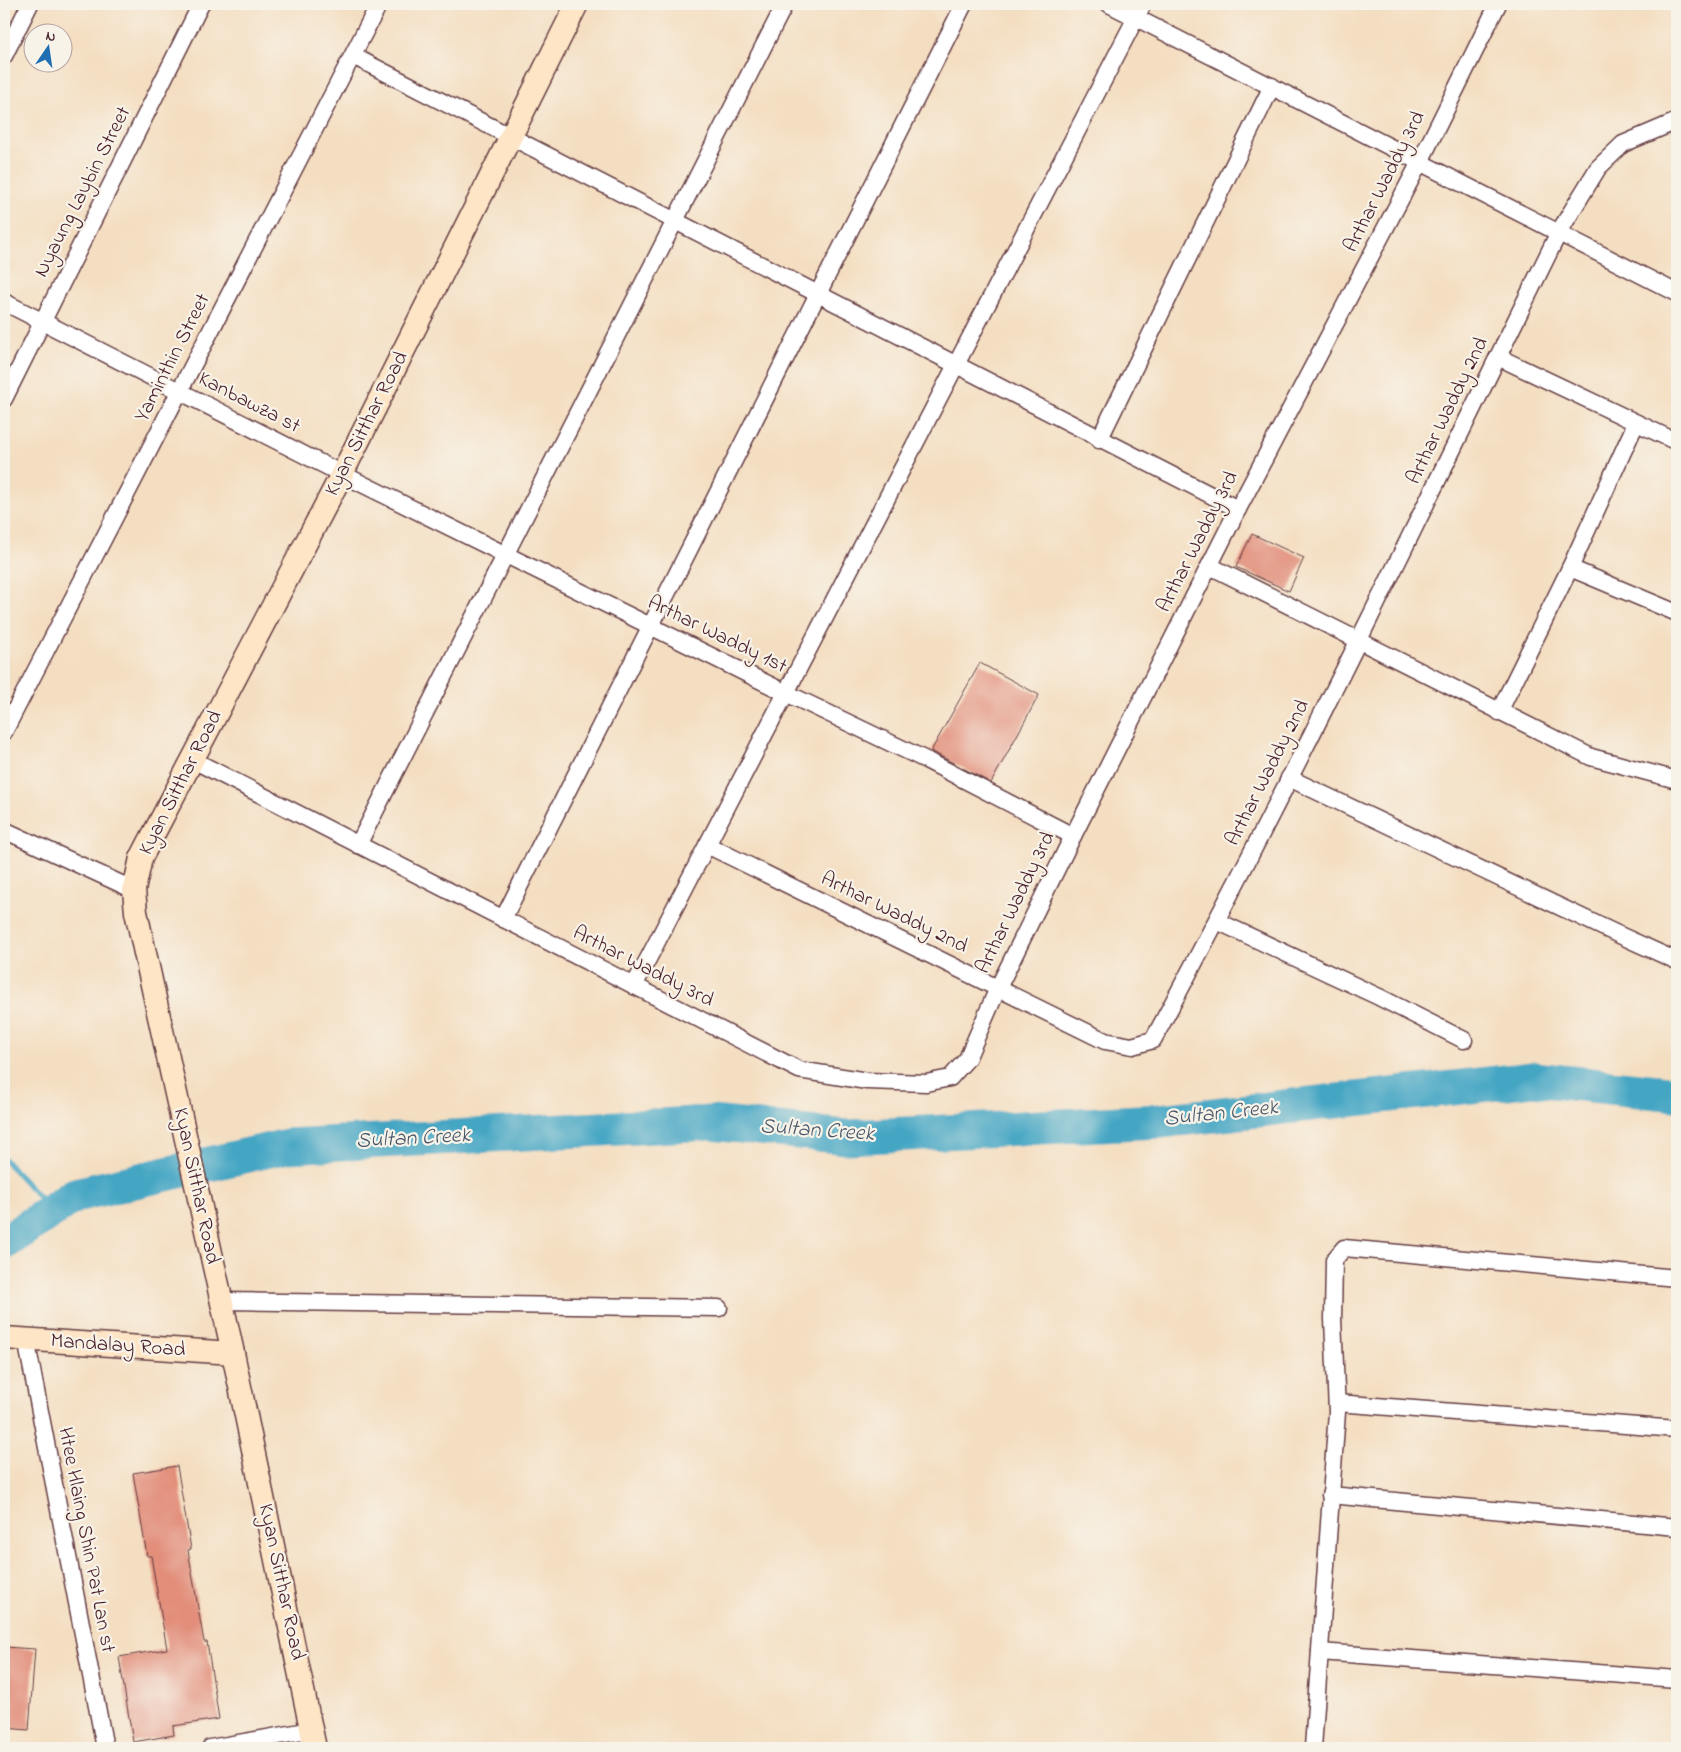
<svg xmlns="http://www.w3.org/2000/svg" width="1681" height="1752" viewBox="0 0 1681 1752" font-family="'Indie Flower',sans-serif">
<style>
.lines{fill:none;stroke-linecap:round;stroke-linejoin:round}
.stream{stroke:#44a6c4;stroke-width:5.5}
.river{stroke:#44a6c4;stroke-width:35}
.building{fill:#e28e7a}
.street-casing{stroke:#643c42;stroke-width:19}
.secondary-casing{stroke:#643c42;stroke-width:25}
.street{stroke:#fff;stroke-width:16}
.secondary{stroke:#fde5c5;stroke-width:22}
.labels{text-anchor:middle;dominant-baseline:central;stroke-width:4.5;stroke-linejoin:round;paint-order:stroke}
.street-label{font-size:21px;fill:#4a1f2b;stroke:#f7f3e8}
.water-label{font-size:22px;font-style:italic;fill:#485568;stroke:#f7f3e8}
</style>
<rect width="100%" height="100%" fill="#f7f3e8"/>
<filter id="ink" filterUnits="userSpaceOnUse"><feTurbulence type="fractalNoise" baseFrequency=".02" numOctaves="2"/><feDisplacementMap in="SourceGraphic" scale="10" xChannelSelector="R" yChannelSelector="G"/><feConvolveMatrix kernelMatrix="1 2 1 2 8 2 1 2 1" color-interpolation-filters="sRGB"/></filter>
<filter id="wash" filterUnits="userSpaceOnUse"><feTurbulence type="fractalNoise" baseFrequency=".0096" numOctaves="4" result="noise"/><feDisplacementMap in="SourceGraphic" scale="20" xChannelSelector="R" yChannelSelector="G"/><feGaussianBlur stdDeviation="1.12" result="paint"/><feColorMatrix in="noise" values="0 0 0 0 0 0 0 0 0 0 0 0 0 0 0 0 0 1.4 0 .05"/><feComposite in="paint" operator="in"/></filter>
<g filter="url(#wash)">
<rect width="100%" height="100%" fill="#f4dec1"/>
<g class="lines">
<polyline class="stream" points="4,1159 52,1211"/>
<polyline class="river" points="4,1243 75,1195 287,1146 711,1123 847,1137 1160,1121 1533,1079 1677,1094"/>
</g>
<g id="blocks">
<g class="building">
<polygon points="1252,534 1304,558 1289,591 1236,567"/>
<polygon points="980,663 1039,695 991,783 931,751"/>
<polygon points="177,1466 191,1549 188,1550 204,1642 207,1642 219,1719 173,1726 174,1735 133,1742 119,1657 167,1649 151,1556 147,1556 133,1473"/>
<polygon points="4,1647 35,1649 29,1730 4,1728"/>
</g>
</g>
</g>
<g filter="url(#ink)">
<use href="#blocks" fill-opacity="0" stroke="#643c42" stroke-width="1"/>
<g class="lines">
<g class="street-casing">
<g id="street">
<polyline points="1109,4 1677,293"/>
<polyline points="4,56 30,4"/>
<polyline points="353,56 1238,509"/>
<polyline points="4,302 342,474 786,693 926,760 1073,836"/>
<polyline points="1498,357 1677,442"/>
<polyline points="4,399 201,4"/>
<polyline points="1099,440 1272,86"/>
<polyline points="1210,566 1591,757 1677,780"/>
<polyline points="1570,568 1677,613"/>
<polyline points="1499,712 1570,568 1636,423"/>
<polyline points="4,732 379,4"/>
<polyline points="193,760 799,1070 867,1081 926,1083 950,1078 967,1059 998,988 1073,836 1238,509 1420,162 1498,4"/>
<polyline points="1289,778 1615,933 1677,961"/>
<polyline points="4,830 134,890"/>
<polyline points="358,845 785,4"/>
<path d="M707,845L1105,1041L1132,1046L1153,1040C1296,775 1426,503 1559,232L1598,168L1623,144L1677,121"/>
<polyline points="503,919 964,4"/>
<polyline points="1217,921 1379,997 1464,1040"/>
<polyline points="634,986 1143,4"/>
<polyline points="221,1301 719,1308"/>
<polyline points="26,1339 105,1748"/>
<polyline points="1337,1403 1677,1429"/>
<polyline points="1330,1495 1677,1527"/>
<polyline points="1320,1652 1677,1679"/>
<polyline points="210,1748 312,1730"/>
<polyline points="1313,1748 1337,1412 1333,1319 1334,1260 1344,1248 1677,1278"/>
</g>
</g>
<g class="secondary-casing">
<g id="secondary">
<polyline points="4,1338 233,1353"/>
<polyline points="315,1748 233,1353 136,912 134,890 141,858 342,474 577,4"/>
</g>
</g>
<use href="#street" class="street"/>
<use href="#secondary" class="secondary"/>
</g>
</g>
<g class="labels">
<g class="street-label">
<text transform="translate(1385 182) rotate(-63)">Arthar Waddy 3rd</text>
<text transform="translate(83 192) rotate(-63)">Nyaung Laybin Street</text>
<text transform="translate(173 358) rotate(-63)">Yaminthin Street</text>
<text transform="translate(249 403) rotate(27)">Kanbawza st</text>
<text transform="translate(1448 411) rotate(-64)">Arthar Waddy 2nd</text>
<text transform="translate(367 424) rotate(-63)">Kyan Sitthar Road</text>
<text transform="translate(1198 542) rotate(-63)">Arthar Waddy 3rd</text>
<text transform="translate(717 635) rotate(26)">Arthar Waddy 1st</text>
<text transform="translate(1268 773) rotate(-63)">Arthar Waddy 2nd</text>
<text transform="translate(181 783) rotate(-63)">Kyan Sitthar Road</text>
<text transform="translate(1016 903) rotate(-64)">Arthar Waddy 3rd</text>
<text transform="translate(894 913) rotate(26)">Arthar Waddy 2nd</text>
<text transform="translate(643 967) rotate(27)">Arthar Waddy 3rd</text>
<text transform="translate(196 1186) rotate(78)">Kyan Sitthar Road</text>
<text transform="translate(118 1346) rotate(4)">Mandalay Road</text>
<text transform="translate(86 1540) rotate(79)">Htee Hlaing Shin Pat Lan st</text>
<text transform="translate(281 1582) rotate(78)">Kyan Sitthar Road</text>
</g>
<g class="water-label">
<text transform="translate(1221 1114) rotate(-6)">Sultan Creek</text>
<text transform="translate(817 1131) rotate(4)">Sultan Creek</text>
<text transform="translate(413 1139) rotate(-3)">Sultan Creek</text>
</g>
</g>
<rect width="1681" height="1752" fill="none" stroke="#f7f3e8" stroke-width="20"/>
<g transform="translate(48 48) rotate(13)"><circle r="24" fill="#f7f3e8" stroke="#b29e9c"/>
<path d="M0-4L9 19L0 12L-9 19Z" fill="#1f6fb2"/>
<text y="-8" font-size="14" font-weight="bold" text-anchor="middle" fill="#4a1f2b">N</text>
</g>
</svg>
